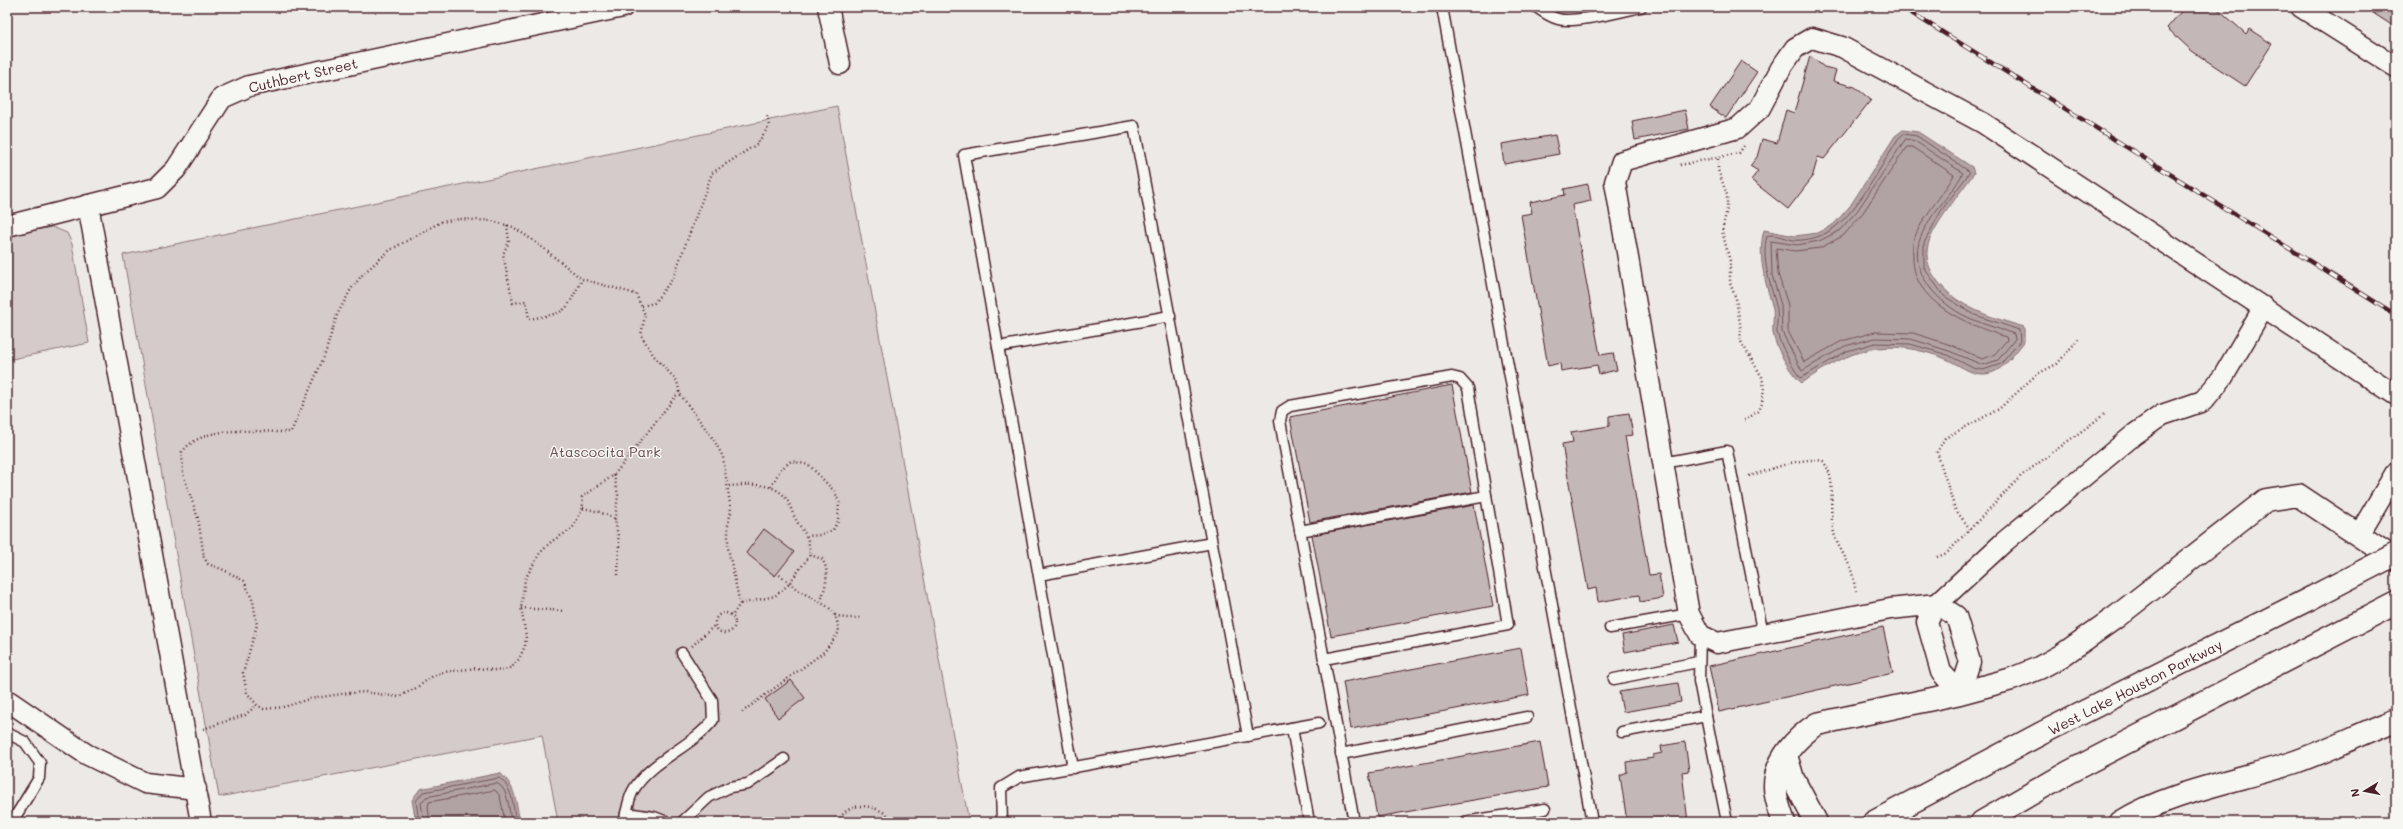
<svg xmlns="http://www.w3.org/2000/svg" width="2403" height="829" viewBox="0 0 2403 829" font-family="Mali,sans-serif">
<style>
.green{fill:#d4cbca;stroke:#8f757a}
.water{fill:#b1a2a3;stroke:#886e73}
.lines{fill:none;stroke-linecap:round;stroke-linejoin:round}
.shore{stroke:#73535b;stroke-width:1}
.building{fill:#c4b7b7;stroke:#4a1f2b}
.service-casing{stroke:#4a1f2b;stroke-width:13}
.minor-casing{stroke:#4a1f2b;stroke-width:23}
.tertiary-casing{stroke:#4a1f2b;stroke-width:25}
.primary-casing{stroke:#4a1f2b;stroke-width:25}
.path{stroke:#4a1f2b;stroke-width:2.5;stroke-dasharray:1 3;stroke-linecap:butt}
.service{stroke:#f6f6f2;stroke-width:10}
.minor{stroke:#f6f6f2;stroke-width:20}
.tertiary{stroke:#f6f6f2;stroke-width:22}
.primary{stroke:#f6f6f2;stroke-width:22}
.rail-casing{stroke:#4a1f2b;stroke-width:4.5}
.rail{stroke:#f6f6f2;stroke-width:3;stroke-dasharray:9;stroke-linecap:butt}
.primary-bridge-casing{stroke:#4a1f2b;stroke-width:25;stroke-linecap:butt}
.primary-bridge{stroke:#f6f6f2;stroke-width:22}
.labels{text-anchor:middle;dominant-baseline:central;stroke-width:3;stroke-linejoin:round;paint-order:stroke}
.street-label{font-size:14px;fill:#4a1f2b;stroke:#f6f6f2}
.park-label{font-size:14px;fill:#6c4a53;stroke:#f6f6f2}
</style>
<rect width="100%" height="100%" fill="#ece9e6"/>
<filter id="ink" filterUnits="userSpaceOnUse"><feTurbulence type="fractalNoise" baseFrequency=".025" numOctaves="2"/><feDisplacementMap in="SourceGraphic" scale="8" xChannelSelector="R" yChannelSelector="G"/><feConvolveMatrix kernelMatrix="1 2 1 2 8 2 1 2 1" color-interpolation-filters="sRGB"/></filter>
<g filter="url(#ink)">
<g class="green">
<polygon points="837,106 969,822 558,822 542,735 219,797 123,255"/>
<polygon points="52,227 67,233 72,244 89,343 7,360 7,235"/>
</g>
<g class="water">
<path d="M1903,130L1918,132L1972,167L1974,173C1962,191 1933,225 1928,245C1925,258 1929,269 1936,279C1957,308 1991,317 2024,327V342C2013,355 2001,375 1982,374C1969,374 1958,364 1946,359C1887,336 1852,348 1802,383C1791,375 1775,347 1773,333C1772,324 1775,315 1772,305C1765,280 1757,257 1764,230L1795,236L1817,233L1834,224L1850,206L1895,136Z"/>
<path d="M500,773C516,786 516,803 520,822H416L412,800L420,789Z"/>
</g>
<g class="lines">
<g class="shore">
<path d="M1904,134L1917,136L1970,172L1941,211L1924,243V268L1944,296L1975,315L2019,330L2020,341L2001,364L1983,370L1973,368L1948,355L1910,344L1875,343L1847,351L1801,378C1794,372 1779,342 1777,332C1776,323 1779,314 1776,305C1770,282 1761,259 1767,236C1774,233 1785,238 1793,240C1800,241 1811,239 1817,237C1852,226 1879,168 1898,139Z"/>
<path d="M1906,139L1915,141L1963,173C1951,197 1927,215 1919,242C1909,277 1945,309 1974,320C1987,326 2001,329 2014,334L2015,339L1998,360L1983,365L1949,351L1911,339L1875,338L1845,346L1802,371L1782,332L1781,305L1772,275L1771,241L1797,245L1819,241L1839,231L1857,211Z"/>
<path d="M1907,147H1912L1954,175C1942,197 1923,215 1914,239C1912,245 1913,252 1913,257C1912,303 1969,325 2006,337L2007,340L1994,355L1982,359L1951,345L1913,333L1875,332L1842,341L1804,362L1788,331V305L1778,274L1776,248L1795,251L1820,248L1843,236L1862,214Z"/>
<path d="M419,822L416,801L423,792L499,778C513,787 513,807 516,822"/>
<path d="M424,822L421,803L426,797L497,783C509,790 509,810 511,822"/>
<polyline points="430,822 428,807 429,802 495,790 500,796 505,822"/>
</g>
</g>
<g class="building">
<polygon points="2185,7 2216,7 2246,34 2249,29 2272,44 2245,86 2192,51 2167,28"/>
<polygon points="2364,7 2396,7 2396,28"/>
<polygon points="1810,56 1824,67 1836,70 1833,81 1855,87 1871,100 1824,159 1818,157 1812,178 1788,209 1751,180 1758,171 1750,166 1757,157 1762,139 1777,143 1786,110 1794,113"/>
<polygon points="1741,61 1757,72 1726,118 1710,107"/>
<polygon points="1685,110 1689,129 1635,140 1632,121"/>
<polygon points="1555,135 1559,154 1504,164 1501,144"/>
<polygon points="1588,184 1591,201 1572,205 1600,355 1613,353 1617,370 1599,374 1597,365 1561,371 1560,363 1548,366 1521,215 1532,213 1530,202 1565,195 1564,189"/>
<polygon points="1452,385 1472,492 1310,522 1290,417"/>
<polygon points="1629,413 1633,435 1625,436 1649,575 1659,574 1663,598 1640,602 1639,595 1598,602 1596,588 1588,590 1562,444 1573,442 1571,432 1609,426 1609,416"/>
<polygon points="1474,505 1493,606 1331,636 1312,535"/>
<polygon points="764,529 794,552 775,576 746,553"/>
<polygon points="1674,625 1678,642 1625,652 1622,635"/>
<polygon points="1883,627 1893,673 1719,712 1709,666"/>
<polygon points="1521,648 1529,695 1351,729 1343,682"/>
<polygon points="791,680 805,698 778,718 765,699"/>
<polygon points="1678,683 1681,702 1623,712 1619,692"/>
<polygon points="1540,742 1548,787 1377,817 1369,773"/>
<polygon points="1685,742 1689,771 1682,772 1688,822 1627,822 1620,775 1627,772 1626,762 1653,758 1653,755 1662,753 1661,746"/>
</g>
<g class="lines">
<g class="service-casing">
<g id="service">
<polyline points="1442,7 1592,822"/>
<path d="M1536,7C1543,12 1550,17 1558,19C1574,24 1623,11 1641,7"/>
<polyline points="998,347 1170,316"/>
<polyline points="1663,463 1727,451 1763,635"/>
<polyline points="1300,531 1486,496"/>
<polyline points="1039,575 1212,543"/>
<polyline points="1610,628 1689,614"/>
<polyline points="1700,635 1699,681 1727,822"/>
<polyline points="1324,659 1508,625 1468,388 1460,379 1452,377 1290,406 1282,411 1280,421 1354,822"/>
<polyline points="1614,679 1698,662"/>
<polyline points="1292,728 1309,822"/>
<polyline points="1622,732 1706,716"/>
<polyline points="7,733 25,742 40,763 39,778 12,822"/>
<polyline points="1341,754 1527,717"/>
<polyline points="1073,768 964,155 1134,126 1248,736"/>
<polyline points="626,813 654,817 667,822"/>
<path d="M624,822C627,812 628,798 634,789C653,759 692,747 713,720L712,700L682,653"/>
<polyline points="682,822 709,797 730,787 748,784 784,759"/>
<polyline points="1002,822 1001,788 1019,777 1319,723"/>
<polyline points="1464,822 1545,809"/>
</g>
</g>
<g class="minor-casing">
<g id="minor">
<polyline points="828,7 840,64"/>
<polyline points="2301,7 2396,67"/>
<polyline points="88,205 201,822"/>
<polyline points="7,226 157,188 176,169 222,98 249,86 623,7"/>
<polyline points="2264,307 2223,377 2203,401 2162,415 2135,434 2004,542 1937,604 1890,609 1717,643 1700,635 1689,614 1615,182 1622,161 1738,128 1760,108 1781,68 1795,48 1812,38 1842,47 1983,123 2396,395"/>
<polyline points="2359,535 2396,472"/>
<polygon points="1937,604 1956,616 1970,662 1960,693 1941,672 1927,622"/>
<polyline points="7,700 86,754 145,783 196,789"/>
</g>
</g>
<g class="tertiary-casing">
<g id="tertiary">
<polyline points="1786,755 1793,779 1816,822"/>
<path d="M1784,822C1780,811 1775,798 1775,786C1775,760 1797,737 1817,724L1960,693L2012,679L2039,668L2061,656L2116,617L2266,500L2298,495L2396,560"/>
<path d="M2121,822C2168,792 2241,780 2295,762C2329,750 2362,733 2396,720"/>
</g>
</g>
<g class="primary-casing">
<g id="primary">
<polyline points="1874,822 2044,732 2311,598"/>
<polyline points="1982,822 2069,772 2396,603"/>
</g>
</g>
<g class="path">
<polyline points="1718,159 1718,170 1727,195 1727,209 1722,231 1730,261 1730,283 1736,299 1741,330 1740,340 1762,377 1764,388 1762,403 1759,411 1742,422"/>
<polyline points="1680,165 1739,153 1744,146"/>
<path d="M507,225L509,242L503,254L513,303L526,301L529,319C569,312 564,314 582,279"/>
<polyline points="642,306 654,303 673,278 712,173 757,144 769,126 767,116"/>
<path d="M679,392L614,475L582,497L583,508L572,529L552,541L540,553L525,579L521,608L526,636L525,646L519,659L512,667L502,671L477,668L444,672L433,676L416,688L398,697L365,692L348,693L309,699L284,707L264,709L257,705L247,693L243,673L257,625L253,601L244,581L224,570L208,564L204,557L198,518L183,474L182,452C206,422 256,433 291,432L324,357L337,315L351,289L363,274L390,250L441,222L459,219L492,221L513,227L534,241L582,279L636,294L645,315L641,335L654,356L677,381L680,394L714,440L723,457L731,511L728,525V548L740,604L732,616"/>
<polyline points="614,475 618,495 615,519 619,542 618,575"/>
<path d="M1749,476C1772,470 1800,456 1823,461C1837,480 1829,498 1832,520C1834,544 1841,547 1850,567C1853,574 1854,584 1856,591"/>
<path d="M729,486C746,485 772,481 785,497C790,503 791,510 794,516C803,534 809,532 810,555L788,585L775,596L740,604"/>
<polyline points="771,487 780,470 791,461 809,465 835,492 839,502 838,521 833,530 820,535 808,536"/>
<polyline points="583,508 600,512 615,519"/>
<polyline points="1970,529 1955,509 1937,452 1945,438 1999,409 2037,374 2057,364 2080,337"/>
<path d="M810,555L822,559C831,573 825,586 821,601"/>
<polyline points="1937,557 1947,553 2021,476 2106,413"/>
<polyline points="521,608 564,611"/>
<circle cx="725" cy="623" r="10"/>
<polyline points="835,615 844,618 861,618"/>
<polyline points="692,646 715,625"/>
<path d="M742,712L824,652L839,632C836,605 825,606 805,594C795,589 786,580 777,573"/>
<polyline points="203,729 245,715 257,705"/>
<path d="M839,822C847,797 882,805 894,822"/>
</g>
<use href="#service" class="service"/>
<use href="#minor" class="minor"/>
<use href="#tertiary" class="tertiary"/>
<use href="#primary" class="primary"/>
<g class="rail-casing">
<polyline id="rail" points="1902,7 2396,315"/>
</g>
<use href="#rail" class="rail"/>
<g class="primary-bridge-casing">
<polyline id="primary-bridge" points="2311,598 2396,554"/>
</g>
<use href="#primary-bridge" class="primary-bridge"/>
</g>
</g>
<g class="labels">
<g class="street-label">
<text transform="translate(303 75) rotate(-13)">Cuthbert Street</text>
<text transform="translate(2135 687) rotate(-27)">West Lake Houston Parkway</text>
</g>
<g class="park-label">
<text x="605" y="451">Atascocita Park</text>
</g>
</g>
<rect width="2403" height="829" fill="none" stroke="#f6f6f2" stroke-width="24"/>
<rect x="12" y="12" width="2379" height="805" fill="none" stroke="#4a1f2b" stroke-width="1.5" filter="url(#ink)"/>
<g transform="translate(2365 791) rotate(260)" stroke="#f6f6f2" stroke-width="3" paint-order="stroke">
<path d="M0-3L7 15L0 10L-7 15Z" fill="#4a1f2b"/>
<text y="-6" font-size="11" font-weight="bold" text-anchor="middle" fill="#4a1f2b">N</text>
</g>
</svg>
